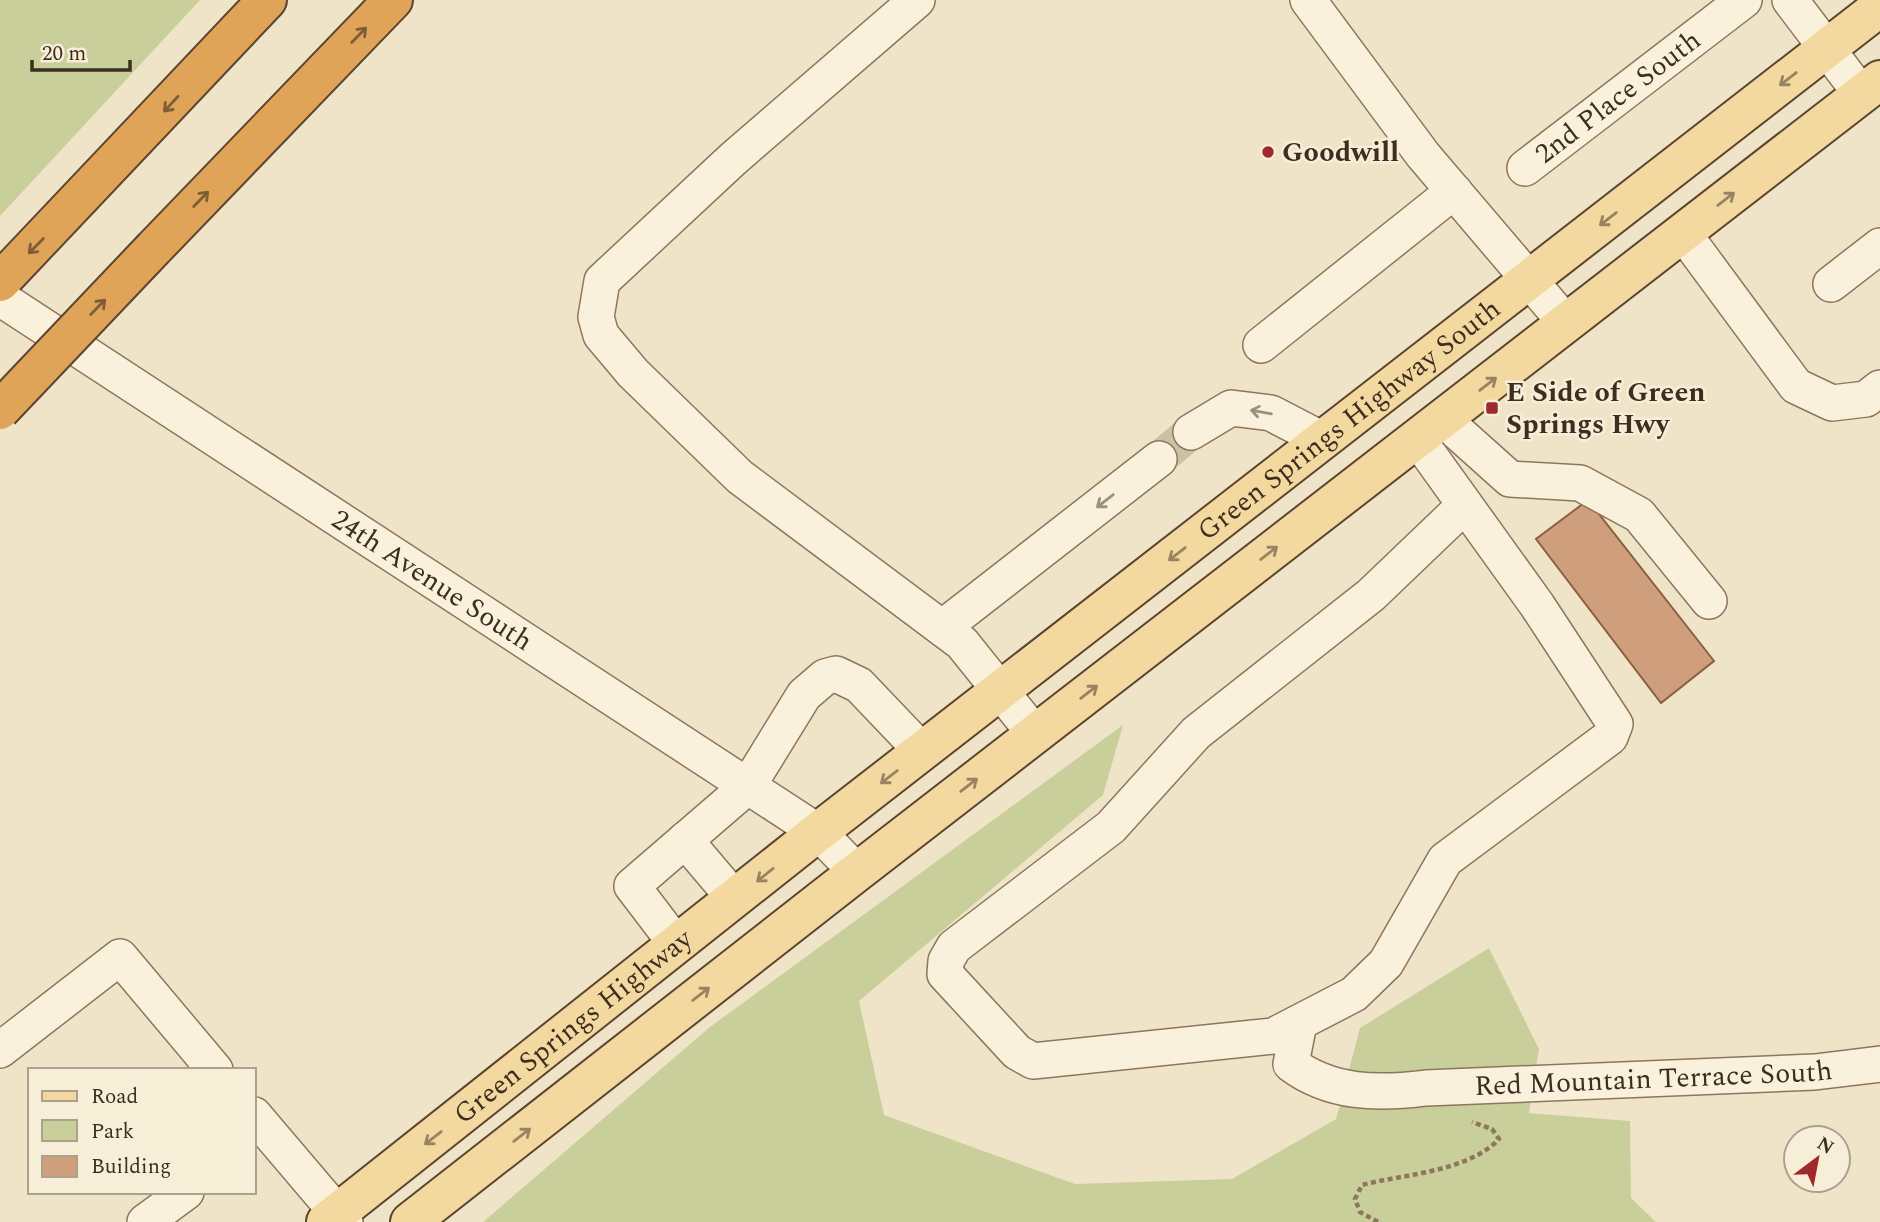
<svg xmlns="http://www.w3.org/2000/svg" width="1880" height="1222" viewBox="0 0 1880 1222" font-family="Spectral,serif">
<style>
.green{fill:#c9cf9b}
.building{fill:#cf9f7d;stroke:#8d5f41;stroke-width:2}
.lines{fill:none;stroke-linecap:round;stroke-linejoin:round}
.minor-tunnel{stroke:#ccc0a6;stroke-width:35;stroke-dasharray:35 18;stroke-linecap:butt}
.minor-casing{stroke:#8d765c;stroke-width:38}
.major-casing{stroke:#5b4430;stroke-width:42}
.highway-casing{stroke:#5b4430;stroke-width:42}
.path{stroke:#8d765c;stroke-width:4.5;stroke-dasharray:5 3.5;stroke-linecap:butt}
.minor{stroke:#faf1dc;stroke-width:35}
.major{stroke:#f3d9a0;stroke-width:38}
.highway{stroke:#e0a458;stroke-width:38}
.highway-bridge-casing{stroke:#5b4430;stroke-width:42;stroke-linecap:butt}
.highway-bridge{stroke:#e0a458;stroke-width:38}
.oneway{stroke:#7e5d36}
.oneway2{stroke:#988460}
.oneway3{stroke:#9c907e}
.poi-dot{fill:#9e2a2b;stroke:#f7eed8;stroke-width:2.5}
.labels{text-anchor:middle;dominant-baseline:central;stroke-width:5;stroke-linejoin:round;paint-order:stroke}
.street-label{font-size:28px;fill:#3d2e20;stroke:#f7eed8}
.poi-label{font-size:28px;font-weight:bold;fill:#3d2e20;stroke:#f7eed8;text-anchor:start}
</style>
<rect width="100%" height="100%" fill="#f0e4c8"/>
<g class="green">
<polygon points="0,0 200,0 0,216"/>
<polygon points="1123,725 1103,795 859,1001 884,1115 1075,1184 1232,1179 1336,1119 1360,1028 1489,948 1539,1049 1529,1113 1630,1121 1631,1198 1656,1222 483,1222 710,1027"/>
</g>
<polygon class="building" points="1588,500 1714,661 1661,703 1536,539"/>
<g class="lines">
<polyline class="minor-tunnel" points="1159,459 1191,432"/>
<g class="minor-casing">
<g id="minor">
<polyline points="917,0 733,159 602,281 596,317 601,335 633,373 740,477 962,643 1035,734"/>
<polyline points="1308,0 1423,155 1566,323"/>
<polyline points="1790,0 1862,95"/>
<path id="s1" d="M1525,168L1744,0"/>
<polyline points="1683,233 1796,386 1832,403 1866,399 1880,388"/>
<polyline points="1831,284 1880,246"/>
<path id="s2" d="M0,298L818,832L857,872"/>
<polyline points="1261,345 1454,191"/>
<polyline points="1443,419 1510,479 1580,483 1639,515 1709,601"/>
<polyline points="1191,432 1231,408 1271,413 1323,440"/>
<polyline points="1417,438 1537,605 1615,724 1610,737 1445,860 1386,963 1354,994 1273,1036 1033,1061 1017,1052 945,974 946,961 954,947 1111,827 1196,733 1371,595 1465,505"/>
<polyline points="942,628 1159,459"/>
<polyline points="685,840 735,899"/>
<polyline points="677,945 632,886 748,786 804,695 825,677 836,674 859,685 922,751"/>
<path id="s3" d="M1299,1023L1291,1064C1331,1094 1378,1094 1426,1088L1815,1072L1880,1064"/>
<polyline points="0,1050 120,957 215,1070"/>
<polyline points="254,1115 345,1222"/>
<polyline points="145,1222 186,1192"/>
</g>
</g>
<g class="major-casing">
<g id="major">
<path id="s4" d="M326,1222L818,832L1880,7"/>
<polyline points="410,1222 857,872 1880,80"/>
</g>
</g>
<g class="highway-casing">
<g id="highway">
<polyline points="154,248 393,0"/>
<polyline points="0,282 267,0"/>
</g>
</g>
<path class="path" d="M1378,1222L1360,1212L1355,1199L1362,1185C1404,1174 1468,1172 1499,1139L1492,1129L1472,1122"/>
<use href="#minor" class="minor"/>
<use href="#major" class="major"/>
<use href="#highway" class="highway"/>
<g class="highway-bridge-casing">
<polyline id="highway-bridge" points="0,410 154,248"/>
</g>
<use href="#highway-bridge" class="highway-bridge"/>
</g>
<defs><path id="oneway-shaft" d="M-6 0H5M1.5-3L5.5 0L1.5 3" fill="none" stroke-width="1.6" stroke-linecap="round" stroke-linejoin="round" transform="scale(1.75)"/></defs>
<g class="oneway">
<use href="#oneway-shaft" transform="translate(359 35) rotate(-46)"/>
<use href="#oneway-shaft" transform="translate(171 104) rotate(133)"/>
<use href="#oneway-shaft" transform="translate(201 199) rotate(-46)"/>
<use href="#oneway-shaft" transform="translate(36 246) rotate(135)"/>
<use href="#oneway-shaft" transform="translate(98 307) rotate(-46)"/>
</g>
<g class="oneway2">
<use href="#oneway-shaft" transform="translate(1788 79) rotate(142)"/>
<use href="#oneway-shaft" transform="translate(1726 199) rotate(-38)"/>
<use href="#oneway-shaft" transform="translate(1608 219) rotate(142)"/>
<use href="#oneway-shaft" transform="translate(1488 384) rotate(-38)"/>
<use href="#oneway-shaft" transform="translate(1269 553) rotate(-38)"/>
<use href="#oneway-shaft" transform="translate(1177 554) rotate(142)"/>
<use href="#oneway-shaft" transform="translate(1089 692) rotate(-38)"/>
<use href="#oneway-shaft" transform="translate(889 777) rotate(142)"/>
<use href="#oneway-shaft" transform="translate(969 785) rotate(-38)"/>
<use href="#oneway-shaft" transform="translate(765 875) rotate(141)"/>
<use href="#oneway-shaft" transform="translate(701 994) rotate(-38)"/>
<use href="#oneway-shaft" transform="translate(522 1135) rotate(-38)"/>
<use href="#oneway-shaft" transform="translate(433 1138) rotate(142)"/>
</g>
<g class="oneway3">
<use href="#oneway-shaft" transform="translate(1261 412) rotate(-170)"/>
<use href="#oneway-shaft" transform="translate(1105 501) rotate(142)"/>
</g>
<g class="poi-dot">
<circle cx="1268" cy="152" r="7"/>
<rect x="1485" y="401" width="14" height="14" rx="3.5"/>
</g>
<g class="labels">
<g class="street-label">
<text stroke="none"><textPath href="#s1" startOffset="117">2nd Place South</textPath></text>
<text stroke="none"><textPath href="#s4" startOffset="1300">Green Springs Highway South</textPath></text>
<text stroke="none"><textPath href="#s2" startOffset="516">24th Avenue South</textPath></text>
<text stroke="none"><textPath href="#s4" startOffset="315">Green Springs Highway</textPath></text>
<text stroke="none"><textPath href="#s3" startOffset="410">Red Mountain Terrace South</textPath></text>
</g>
<g class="poi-label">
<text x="1282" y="152">Goodwill</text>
<text x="1506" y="392">E Side of Green<tspan x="1506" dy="32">Springs Hwy</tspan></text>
</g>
</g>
<rect x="28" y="1068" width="228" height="126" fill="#f7eed8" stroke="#ada18e" stroke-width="2"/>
<rect x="42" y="1091" width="35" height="10" fill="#f3d9a0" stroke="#ada18e" stroke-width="2"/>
<text x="91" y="1103" font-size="21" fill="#3d2e20">Road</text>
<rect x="42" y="1120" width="35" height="21" fill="#c9cf9b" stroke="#ada18e" stroke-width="2"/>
<text x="91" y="1138" font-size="21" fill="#3d2e20">Park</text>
<rect x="42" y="1156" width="35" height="21" fill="#cf9f7d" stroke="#ada18e" stroke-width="2"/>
<text x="91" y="1173" font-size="21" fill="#3d2e20">Building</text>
<g transform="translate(1817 1159) rotate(32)"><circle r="33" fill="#f7eed8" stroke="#ada18e" stroke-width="2"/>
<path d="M0-5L12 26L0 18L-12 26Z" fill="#9e2a2b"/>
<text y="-10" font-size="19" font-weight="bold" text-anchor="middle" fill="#3d2e20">N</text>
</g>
<path d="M32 60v10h98v-10" fill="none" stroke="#3d2e20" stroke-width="3.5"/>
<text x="42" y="60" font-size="21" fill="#3d2e20" stroke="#f7eed8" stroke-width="5" paint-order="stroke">20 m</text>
</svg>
